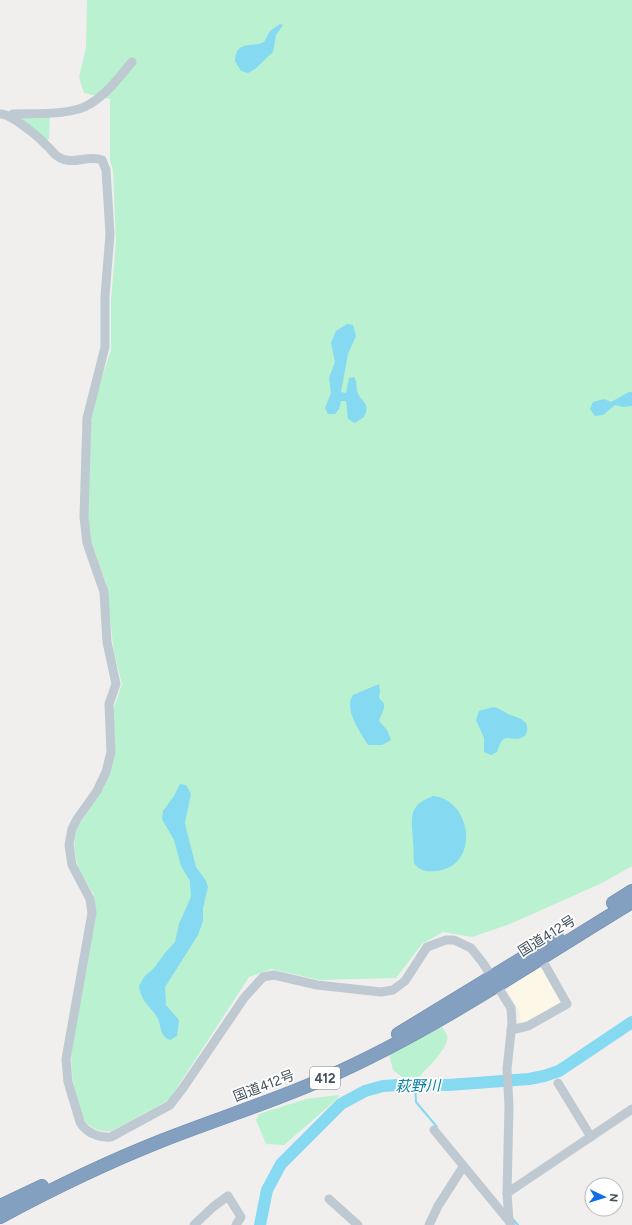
<svg xmlns="http://www.w3.org/2000/svg" width="632" height="1225" viewBox="0 0 632 1225" font-family="Figtree,'Noto Sans JP',sans-serif">
<style>
.commercial{fill:#fdf7e7}
.green{fill:#baf1d0}
.water{fill:#85d9f1}
.lines{fill:none;stroke-linecap:round;stroke-linejoin:round}
.stream{stroke:#85d9f1;stroke-width:2}
.river{stroke:#85d9f1;stroke-width:12}
.highway-casing{stroke:#6e8bac;stroke-width:14}
.minor{stroke:#bec9d1;stroke-width:9}
.highway{stroke:#83a0c0;stroke-width:13}
.labels{text-anchor:middle;dominant-baseline:central;stroke-width:3.5;stroke-linejoin:round;paint-order:stroke}
.shield{fill:#fff;stroke:#7d868e;stroke-width:1}
.shield-label{font-size:13px;font-weight:bold;fill:#45525d}
.street-label{font-size:14px;fill:#45525d;stroke:#fff}
.water-label{font-size:15px;font-style:italic;fill:#057fa1;stroke:#fff}
</style>
<rect width="100%" height="100%" fill="#f1eeee"/>
<polygon class="commercial" points="543,964 564,1002 521,1026 519,1011 508,992 509,987"/>
<g class="green">
<path d="M87,0H632V866L602,883L510,924L472,937L443,932L422,944L396,978L319,980L272,969L249,977L169,1100L112,1131C104,1132 96,1131 89,1125C74,1113 71,1069 71,1051L96,915L94,895L78,868L74,848L77,827L103,790L113,762L115,743L113,710L122,684L114,653L106,583L91,541L88,515L90,428L93,411L98,389L111,350V301L116,241L113,171L110,160V99L84,93L79,77L86,48Z"/>
<polygon points="19,115 50,116 49,139 46,140 19,121"/>
<path d="M442,1027C443,1029 446,1033 447,1035C451,1046 426,1069 419,1077H402L393,1070L389,1054Z"/>
<polygon points="339,1095 337,1099 284,1145 266,1144 256,1120 259,1114 306,1099"/>
</g>
<g class="water">
<path d="M280,24L283,25L276,35L273,52C264,59 258,69 248,73L241,71L235,61C236,39 252,48 264,42L270,31Z"/>
<path d="M347,324L353,325L356,336L348,354L341,392L346,393L349,378L354,377C357,381 356,385 357,390C359,402 372,402 364,417L355,423L348,419L346,401H341L339,409L335,414H328L325,408L331,393L329,378L335,362L331,343L336,331Z"/>
<polygon points="629,392 632,392 632,406 623,407 615,405 603,415 595,416 590,409 593,402 604,399 611,402"/>
<path d="M379,684L380,691L379,698C380,700 382,701 383,702C387,708 380,715 379,721L387,730L391,740L382,745H368C361,733 343,709 353,695Z"/>
<path d="M493,707C499,708 503,711 508,714C519,718 533,721 525,736C510,745 505,727 497,752L491,755L484,752V738L476,720L479,711Z"/>
<path d="M180,784L186,785L191,794L185,822L186,828L196,867L206,881L208,887L203,908V921L198,935L165,987L166,1005L179,1020L177,1036L170,1040C159,1035 162,1028 158,1019C151,1006 142,1004 139,986L144,977L154,968L165,953L175,942L179,924L191,897L190,881L181,866L174,840L162,819L163,811L174,796Z"/>
<path d="M433,796C472,799 481,867 436,871C426,872 420,871 414,863C413,855 414,848 413,841C412,818 407,806 433,796Z"/>
</g>
<g class="lines">
<g class="stream">
<polyline points="415,1084 416,1102 437,1127"/>
<polyline points="512,1218 518,1225"/>
</g>
<polyline class="river" points="260,1225 267,1190 281,1164 341,1104 365,1091 383,1086 415,1084 448,1085 529,1079 544,1076 559,1071 632,1022"/>
<g class="highway-casing">
<g id="highway">
<polyline points="613,903 632,891"/>
<polyline points="398,1034 557,937"/>
<polyline points="0,1206 42,1186"/>
<path d="M0,1217C50,1190 108,1162 161,1141C209,1122 259,1106 307,1086C423,1038 526,966 632,902"/>
</g>
</g>
<g class="minor">
<path d="M0,114C10,113 39,137 46,145C50,148 53,153 57,156C72,167 87,154 102,160L106,170L110,234L105,296V347L87,418L84,517L87,543L104,592L107,642L116,684L109,704L111,752L106,772L97,791L77,819L72,829L69,845L72,865L90,899L92,913L66,1059L68,1082L80,1122C86,1133 99,1138 111,1137L170,1105L183,1088L244,998L263,977L274,975L317,985L381,992L393,990L405,981L427,947L446,940H454L471,948L483,963L511,1008L512,1023L507,1069L509,1106L507,1193L509,1221L511,1225"/>
<path d="M10,117L13,114C35,113 71,116 90,104C107,94 119,77 132,62"/>
<polyline points="511,1030 528,1026 567,1004 541,958"/>
<polyline points="558,1083 591,1137"/>
<polyline points="434,1130 509,1221"/>
<polyline points="507,1193 632,1109"/>
<polyline points="329,1199 358,1225"/>
<polyline points="194,1225 213,1207 228,1196 241,1217 236,1225"/>
<polyline points="429,1225 438,1206 463,1167"/>
</g>
<use href="#highway" class="highway"/>
</g>
<g class="labels">
<rect class="shield" x="310" y="1067" width="30" height="22" rx="3"/>
<g class="shield-label">
<text x="325" y="1078">412</text>
</g>
<g class="street-label">
<text transform="translate(547 936) rotate(-32)">国道412号</text>
<text transform="translate(264 1086) rotate(-21)">国道412号</text>
</g>
<g class="water-label">
<text transform="translate(418 1086) rotate(-1)">萩野川</text>
</g>
</g>
<g transform="translate(604 1197) rotate(94)"><circle r="19" fill="#ffffff" stroke="#b5babe"/>
<path d="M0-3L7 15L0 10L-7 15Z" fill="#0f6ceb"/>
<text y="-6" font-size="11" font-weight="bold" text-anchor="middle" fill="#45525d">N</text>
</g>
</svg>
